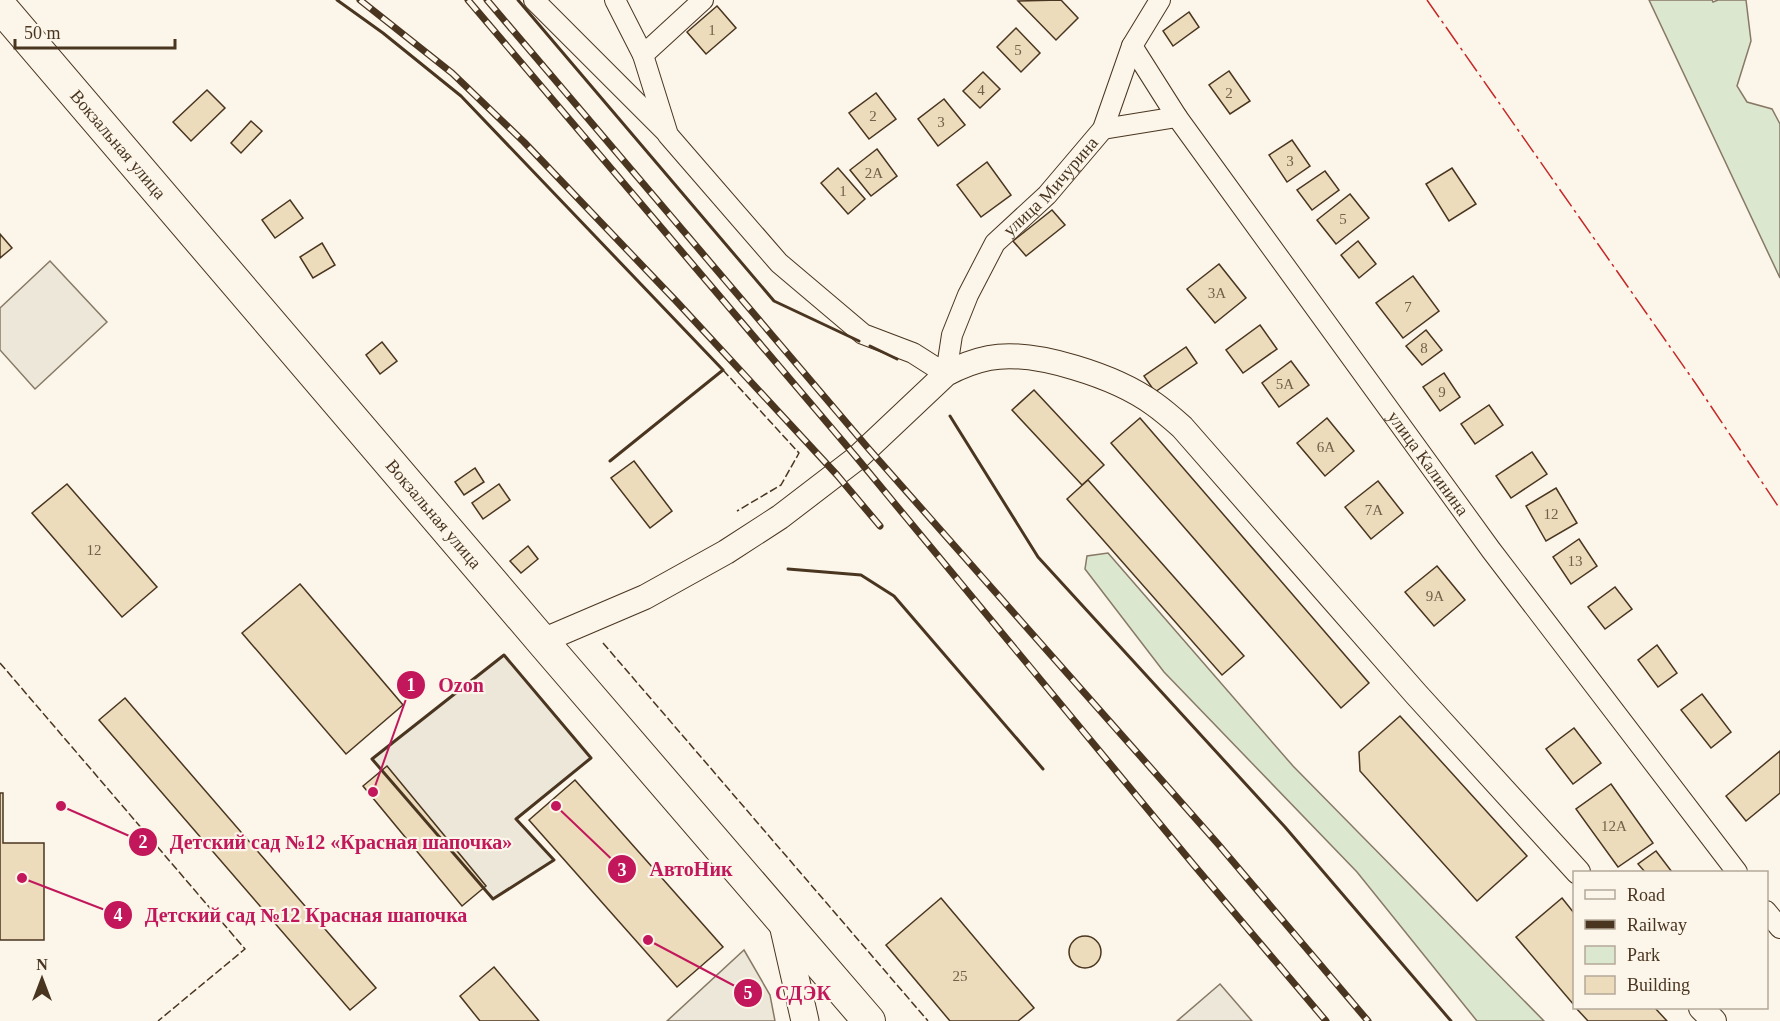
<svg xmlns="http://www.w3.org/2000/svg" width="1780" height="1021" viewBox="0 0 1780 1021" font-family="Georgia,serif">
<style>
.green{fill:#dce7d0;stroke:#887966;stroke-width:1.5}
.parking{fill:#ede7d9;stroke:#887966;stroke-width:1.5}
.building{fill:#ecdcbc;stroke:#4a3520;stroke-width:1.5}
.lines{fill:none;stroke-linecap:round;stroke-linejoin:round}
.minor-casing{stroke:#4a3520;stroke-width:22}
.tertiary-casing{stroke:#4a3520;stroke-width:26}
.secondary-casing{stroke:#4a3520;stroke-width:29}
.trunk-casing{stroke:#4a3520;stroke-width:34}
.minor{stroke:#fbf6e9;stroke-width:20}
.tertiary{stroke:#fbf6e9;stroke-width:24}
.secondary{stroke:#fbf6e9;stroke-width:27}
.trunk{stroke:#fbf6e9;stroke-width:32}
.rail-casing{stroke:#4a3520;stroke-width:7}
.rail{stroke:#fbf6e9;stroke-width:4.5;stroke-dasharray:14;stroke-linecap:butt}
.fence{stroke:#4a3520;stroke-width:1.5;stroke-dasharray:8 3;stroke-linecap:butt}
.wall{stroke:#4a3520;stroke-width:3}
.power{stroke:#c62828;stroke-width:1.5;stroke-dasharray:21 4.5 3 4.5;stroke-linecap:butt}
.labels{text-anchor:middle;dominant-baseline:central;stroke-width:4.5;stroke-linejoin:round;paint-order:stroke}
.number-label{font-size:15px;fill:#725f47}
.street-label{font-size:18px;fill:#4a3520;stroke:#fbf6e9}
.leader{fill:none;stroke:#c2185b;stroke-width:2}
.callout-dot{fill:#c2185b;stroke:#fbf6e9;stroke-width:2}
.mark-label{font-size:18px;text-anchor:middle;font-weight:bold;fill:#fff}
.callout-label{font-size:20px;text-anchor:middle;font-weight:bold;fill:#c2185b;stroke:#fbf6e9;stroke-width:4.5;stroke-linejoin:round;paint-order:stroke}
</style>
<rect width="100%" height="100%" fill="#fbf6e9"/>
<g class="green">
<polygon points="1649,0 1712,0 1713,2 1718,0 1746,0 1751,41 1737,86 1747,102 1772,109 1780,124 1780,278"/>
<polygon points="1108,553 1293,766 1544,1021 1477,1021 1357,872 1164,672 1085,569 1087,556"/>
</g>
<g class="parking">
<polygon points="50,261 107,322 35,389 0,350 0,308"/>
<polygon points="504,655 591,758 516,819 554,860 493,899 372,759"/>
<polygon points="744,950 770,995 775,1021 667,1021"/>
<polygon points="1220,984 1252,1021 1177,1021"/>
</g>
<g class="building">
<polygon points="1061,0 1078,18 1056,40 1018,1"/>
<polygon points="717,6 736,28 706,54 687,32"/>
<polygon points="1189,12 1199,27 1173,46 1163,31"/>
<polygon points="1016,28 1040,53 1021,72 997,47"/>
<polygon points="1229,71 1250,101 1230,114 1209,85"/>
<polygon points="983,72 1000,89 980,108 963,91"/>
<polygon points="207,90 225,108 191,141 173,122"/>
<polygon points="876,93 896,119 869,139 849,113"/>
<polygon points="944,99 965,125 938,146 918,119"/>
<polygon points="251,121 262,131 241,153 231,143"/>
<polygon points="1292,140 1310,166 1287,182 1269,155"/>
<polygon points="877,149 897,176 871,196 850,170"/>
<polygon points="987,162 1011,195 981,217 957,185"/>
<polygon points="838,168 865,199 848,214 821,183"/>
<polygon points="1452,168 1476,204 1449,221 1426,184"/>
<polygon points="1325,171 1339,190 1312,210 1297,190"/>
<polygon points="1350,194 1369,218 1336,244 1317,220"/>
<polygon points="290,200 303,218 275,238 262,220"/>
<polygon points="1052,210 1065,225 1026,256 1013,241"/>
<polygon points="0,234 12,248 0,258"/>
<polygon points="1358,241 1376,264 1359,278 1341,255"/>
<polygon points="322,243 335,265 313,278 300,257"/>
<polygon points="1219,264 1246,298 1215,323 1187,289"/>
<polygon points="1413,276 1439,311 1403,338 1376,303"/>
<polygon points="1260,325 1277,349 1243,373 1226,350"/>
<polygon points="1426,330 1442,350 1422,365 1406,346"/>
<polygon points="382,342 397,361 380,374 366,355"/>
<polygon points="1186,347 1197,363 1155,392 1144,376"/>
<polygon points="1291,361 1309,385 1279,407 1262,383"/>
<polygon points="1444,373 1460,397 1440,411 1423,387"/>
<polygon points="1034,390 1104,465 1082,485 1012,410"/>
<polygon points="1489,405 1503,425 1475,444 1461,424"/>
<polygon points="1140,418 1369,683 1341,708 1111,443"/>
<polygon points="1327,418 1354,451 1325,476 1297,443"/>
<polygon points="1532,452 1547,474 1511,498 1496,476"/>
<polygon points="634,461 672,511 650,528 611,478"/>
<polygon points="475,468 484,482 464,495 455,482"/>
<polygon points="1088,480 1244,656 1222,675 1067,499"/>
<polygon points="1378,481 1403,513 1371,539 1345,507"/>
<polygon points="67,484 157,587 122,617 32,513"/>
<polygon points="499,484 510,500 483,519 472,503"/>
<polygon points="1556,488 1577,523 1546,541 1526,506"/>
<polygon points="1579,539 1597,566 1571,584 1553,557"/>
<polygon points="528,546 538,559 521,573 510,561"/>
<polygon points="1437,566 1465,600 1434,626 1405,592"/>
<polygon points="300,584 403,705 346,754 242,633"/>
<polygon points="1615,587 1632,609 1605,629 1588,607"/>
<polygon points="1657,645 1677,673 1658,687 1638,660"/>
<polygon points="1702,694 1731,732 1711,748 1681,710"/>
<polygon points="125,698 376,988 350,1010 99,720"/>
<polygon points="1400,716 1527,856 1477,901 1360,771 1359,752"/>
<polygon points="1574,728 1601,763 1573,784 1546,749"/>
<polygon points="1780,751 1780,793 1746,821 1726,796"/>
<polygon points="387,766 486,886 462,906 363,786"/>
<polygon points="575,780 723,947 677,987 529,820"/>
<polygon points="1611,784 1653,843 1618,867 1576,809"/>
<polygon points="0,793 3,793 3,843 44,843 44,940 0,940"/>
<polygon points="1656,851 1672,872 1645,872 1638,864"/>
<polygon points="941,898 1034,1008 1018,1021 950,1021 886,945"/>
<polygon points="1562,898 1574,913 1574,1005 1516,937"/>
<circle cx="1085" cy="952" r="16"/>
<polygon points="494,967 539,1021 480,1021 460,996"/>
<polygon points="1576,1008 1655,1008 1667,1021 1588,1021"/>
</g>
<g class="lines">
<g class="minor-casing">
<g id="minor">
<polyline points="534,0 666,132"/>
<path id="s1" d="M615,0L643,55L668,135L779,263L863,334L913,353L946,374L952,335L968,295L995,243L1047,195L1103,129L1132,46L1160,0"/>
<path id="s2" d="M1132,46L1177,117L1491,550L1737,872"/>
<polyline points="643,55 703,0"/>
<polyline points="1103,129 1177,117"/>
<polyline points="1766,911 1780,928"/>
</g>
</g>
<g class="tertiary-casing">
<g id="tertiary">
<path d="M542,641L645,597L726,552L780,517L857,458L946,374C959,367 974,361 989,358C1034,349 1117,377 1154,404C1164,411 1173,419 1182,427L1416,694L1578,872"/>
<polyline points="1701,1008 1714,1021"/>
</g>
</g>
<g class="secondary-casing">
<polyline id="secondary" points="782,920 805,1021"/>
</g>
<g class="trunk-casing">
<g id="trunk">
<path id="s3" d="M0,6L542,641L869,1021"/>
</g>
</g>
<use href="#minor" class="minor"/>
<use href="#tertiary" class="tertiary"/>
<use href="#secondary" class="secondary"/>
<use href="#trunk" class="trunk"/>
<g class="rail-casing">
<g id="rail">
<polyline points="360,0 452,73 524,142 677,302 837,475 880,526"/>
<polyline points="468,0 857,458 1193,864 1326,1021"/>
<polyline points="487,0 868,448 1218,844 1368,1021"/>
</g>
</g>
<use href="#rail" class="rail"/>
<g class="fence">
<polyline points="723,370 799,453 781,485 737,511"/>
<polyline points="603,643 928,1021"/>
<polyline points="0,663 245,949 158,1021"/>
</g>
<g class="wall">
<polyline points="337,0 383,33 461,96 723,370 610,461"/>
<polyline points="518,0 774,301 859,341"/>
<polyline points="870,346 897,359"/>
<polyline points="950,416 1038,557 1285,827 1451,1021"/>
<polyline points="788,569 861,575 894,596 1043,769"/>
<polygon points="504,655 591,758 516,819 554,860 493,899 372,759"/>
</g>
<polyline class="power" points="1427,0 1696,384 1780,509"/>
</g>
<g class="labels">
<g class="number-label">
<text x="712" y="30">1</text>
<text x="1018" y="50">5</text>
<text x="981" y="90">4</text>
<text x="1229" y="93">2</text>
<text x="873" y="116">2</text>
<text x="941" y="122">3</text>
<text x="1290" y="161">3</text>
<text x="874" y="173">2А</text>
<text x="843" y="191">1</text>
<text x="1343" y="219">5</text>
<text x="1217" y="293">3А</text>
<text x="1408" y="307">7</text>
<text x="1424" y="348">8</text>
<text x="1285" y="384">5А</text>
<text x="1442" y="392">9</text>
<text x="1326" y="447">6А</text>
<text x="1374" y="510">7А</text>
<text x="1551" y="514">12</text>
<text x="94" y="550">12</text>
<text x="1575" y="561">13</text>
<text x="1435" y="596">9А</text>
<text x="1614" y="826">12А</text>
<text x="960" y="976">25</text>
</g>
<g class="street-label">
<text stroke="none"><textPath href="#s3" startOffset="182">Вокзальная улица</textPath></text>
<text stroke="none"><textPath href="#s1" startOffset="738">улица Мичурина</textPath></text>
<text stroke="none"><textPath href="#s2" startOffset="512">улица Калинина</textPath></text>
<text stroke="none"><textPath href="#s3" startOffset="668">Вокзальная улица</textPath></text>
</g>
</g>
<path class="leader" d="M373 792L411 685M61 806L143 842M556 806L622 869M22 878L118 915M648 940L748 993"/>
<g class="callout-dot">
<circle cx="373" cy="792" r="6"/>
<circle cx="61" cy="806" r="6"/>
<circle cx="556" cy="806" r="6"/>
<circle cx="22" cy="878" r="6"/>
<circle cx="648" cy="940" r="6"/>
<circle cx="411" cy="685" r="15"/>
<circle cx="143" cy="842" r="15"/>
<circle cx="622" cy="869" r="15"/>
<circle cx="118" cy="915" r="15"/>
<circle cx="748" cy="993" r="15"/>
</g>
<g class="mark-label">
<text x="411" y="691">1</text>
<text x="143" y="848">2</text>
<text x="622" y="876">3</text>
<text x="118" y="921">4</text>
<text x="748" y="999">5</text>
</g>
<g class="callout-label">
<text x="461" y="692">Ozon</text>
<text x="341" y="849">Детский сад №12 «Красная шапочка»</text>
<text x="691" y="876">АвтоНик</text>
<text x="306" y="922">Детский сад №12 Красная шапочка</text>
<text x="803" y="1000">СДЭК</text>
</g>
<rect x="1573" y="871" width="195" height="138" fill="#fbf6e9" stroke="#b4a999" stroke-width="1.5"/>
<rect x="1585" y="890" width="30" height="9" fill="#fbf6e9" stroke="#b4a999" stroke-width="1.5"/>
<text x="1627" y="901" font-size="18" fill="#4a3520">Road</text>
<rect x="1585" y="920" width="30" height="9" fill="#4a3520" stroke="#b4a999" stroke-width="1.5"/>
<text x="1627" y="931" font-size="18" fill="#4a3520">Railway</text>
<rect x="1585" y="946" width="30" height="18" fill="#dce7d0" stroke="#b4a999" stroke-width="1.5"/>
<text x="1627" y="961" font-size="18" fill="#4a3520">Park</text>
<rect x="1585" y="976" width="30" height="18" fill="#ecdcbc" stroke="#b4a999" stroke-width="1.5"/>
<text x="1627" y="991" font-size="18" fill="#4a3520">Building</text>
<g transform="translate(42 979)" stroke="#fbf6e9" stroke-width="4.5" paint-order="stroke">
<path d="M0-4.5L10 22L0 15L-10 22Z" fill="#4a3520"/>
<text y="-9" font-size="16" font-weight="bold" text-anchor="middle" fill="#4a3520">N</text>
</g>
<path d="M15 39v9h160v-9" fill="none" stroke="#4a3520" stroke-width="3"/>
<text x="24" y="39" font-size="18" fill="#4a3520" stroke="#fbf6e9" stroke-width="4.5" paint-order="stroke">50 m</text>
</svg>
